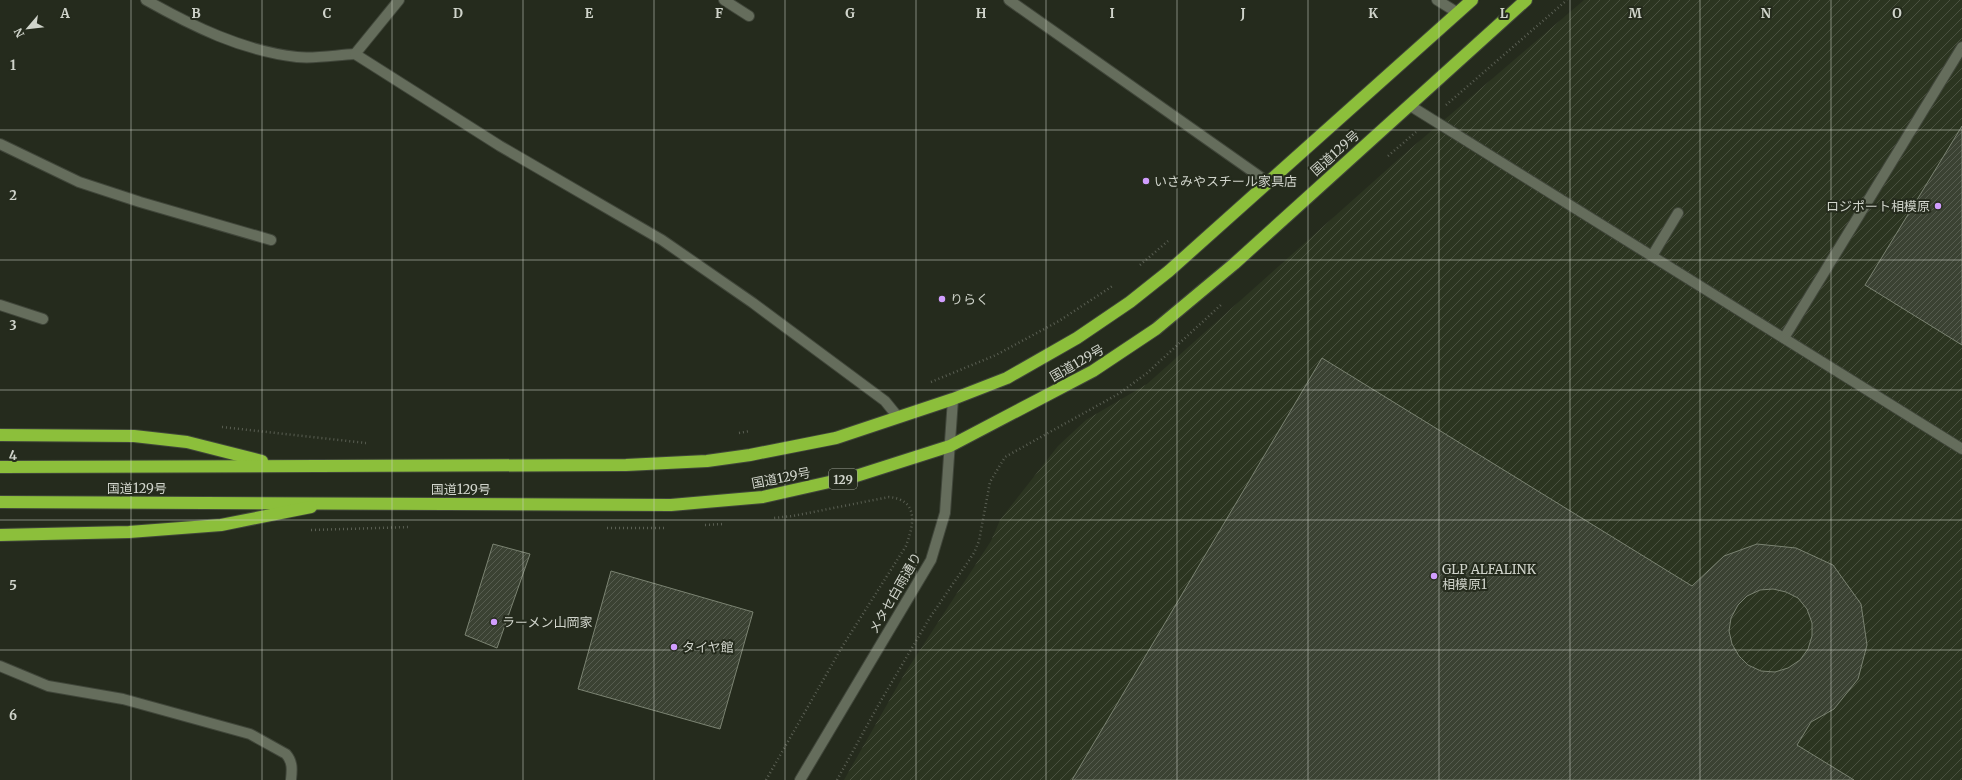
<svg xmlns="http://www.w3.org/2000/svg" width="1962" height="780" viewBox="0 0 1962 780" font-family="Merriweather,'Noto Sans JP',serif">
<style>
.industrial{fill:url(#industrial-furrows)}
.building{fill:url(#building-hatch);stroke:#7b8372;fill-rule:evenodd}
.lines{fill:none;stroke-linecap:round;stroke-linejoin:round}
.minor-casing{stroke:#40463a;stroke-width:12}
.highway-casing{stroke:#40463a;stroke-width:14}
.path{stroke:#5a5f53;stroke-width:2.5;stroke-dasharray:1 3;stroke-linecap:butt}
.minor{stroke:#656d5c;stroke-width:10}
.highway{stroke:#8cbf3b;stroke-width:12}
.grid{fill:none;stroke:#d0d4cb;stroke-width:1;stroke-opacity:0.55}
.poi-dot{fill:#d19dfe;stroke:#252b1d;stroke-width:1.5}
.labels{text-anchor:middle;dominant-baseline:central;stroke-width:4;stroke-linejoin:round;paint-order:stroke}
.shield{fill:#252b1d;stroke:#9da197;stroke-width:1}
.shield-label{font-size:12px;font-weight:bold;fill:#d0d4cb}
.street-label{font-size:13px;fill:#d0d4cb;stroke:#252b1d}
.poi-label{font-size:13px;fill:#d0d4cb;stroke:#252b1d;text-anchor:start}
.grid-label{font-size:13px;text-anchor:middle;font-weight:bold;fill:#d0d4cb;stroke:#252b1d;stroke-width:4;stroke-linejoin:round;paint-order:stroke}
</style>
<defs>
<pattern id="industrial-furrows" width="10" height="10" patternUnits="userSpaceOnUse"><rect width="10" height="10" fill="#2c3521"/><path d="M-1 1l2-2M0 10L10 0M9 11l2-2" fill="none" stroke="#4a5140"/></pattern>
<pattern id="building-hatch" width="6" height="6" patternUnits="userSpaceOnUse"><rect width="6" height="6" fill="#3b4233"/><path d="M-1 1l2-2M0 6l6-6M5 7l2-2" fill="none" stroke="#565c4f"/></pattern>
</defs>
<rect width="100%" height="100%" fill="#252b1d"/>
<polygon class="industrial" points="1584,0 1962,0 1962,780 844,780 905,673 991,541 1000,520 1058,446 1086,420 1147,384 1401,157"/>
<g class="building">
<polygon points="1962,126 1962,345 1865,285"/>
<path d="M1322,358L1692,586L1724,556L1757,544L1796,548L1833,565L1861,604L1867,645L1858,679L1834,709L1811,722L1797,745L1854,780H1072ZM1773,589L1786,592L1798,598L1807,609L1812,623V636L1808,649L1800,660L1788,668L1775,672L1761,671L1748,665L1739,656L1732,644L1729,631L1731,618L1738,605L1747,596L1760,590Z"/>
<polygon points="493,544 530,554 497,648 465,635"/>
<polygon points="611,571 753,612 720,729 578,689"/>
</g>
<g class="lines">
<g class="minor-casing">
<g id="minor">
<path d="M146,0C192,26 243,51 297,57C315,59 336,55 355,54"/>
<polyline points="399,0 355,54 500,146 662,240 753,303 885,401 898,417"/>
<polyline points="724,0 749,16"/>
<polyline points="1009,0 1269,183"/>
<polyline points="1437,0 1458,13"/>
<polyline points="1409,105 1962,449"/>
<polyline points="0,144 79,182 140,202 271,240"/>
<polyline points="1652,256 1678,213"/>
<polyline points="0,305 43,319"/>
<polyline points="1784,338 1962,47"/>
<path d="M0,666L48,686L123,699L250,734L286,754C293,762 292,770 291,780"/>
<polyline points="800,780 931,560 945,513 953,399"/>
</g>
</g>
<g class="highway-casing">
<g id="highway">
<polyline points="0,435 134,436 187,442 262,461"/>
<polyline points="0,467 626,465 707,461 750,455 836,438 953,399 1007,378 1077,338 1130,302 1169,271 1472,0"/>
<polyline points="0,502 671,505 763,497 856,476 950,446 1093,371 1156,329 1234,264 1526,0"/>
<polyline points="0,535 129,532 221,525 311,507"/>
</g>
</g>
<g class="path">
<polyline points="1446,105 1567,0"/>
<polyline points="1388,156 1416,132"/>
<polyline points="1140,265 1168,241"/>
<polyline points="931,382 996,355 1059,321 1114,285"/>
<polyline points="222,427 366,443"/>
<polyline points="739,433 750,431"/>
<polyline points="705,525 724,524"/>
<polyline points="607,528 664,528"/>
<polyline points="311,530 410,527"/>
<path d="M766,780L842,647L906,546C914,524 919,500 889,497L793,516L773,518"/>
<polyline points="837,780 879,704 929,619 974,553 979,541 990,482 1005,457 1120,393 1147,373 1223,303"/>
</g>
<use href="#minor" class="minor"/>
<use href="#highway" class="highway"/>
</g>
<path class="grid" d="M131,0V780M262,0V780M392,0V780M523,0V780M654,0V780M785,0V780M916,0V780M1046,0V780M1177,0V780M1308,0V780M1439,0V780M1570,0V780M1700,0V780M1831,0V780M0,130H1962M0,260H1962M0,390H1962M0,520H1962M0,650H1962"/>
<g class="poi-dot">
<circle cx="1146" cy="181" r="4"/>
<circle cx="1938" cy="206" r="4"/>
<circle cx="942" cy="299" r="4"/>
<circle cx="1434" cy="576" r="4"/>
<circle cx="494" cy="622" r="4"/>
<circle cx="674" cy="647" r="4"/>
</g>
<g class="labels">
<rect class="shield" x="829" y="469" width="28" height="20" rx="3"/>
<g class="shield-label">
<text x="843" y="479">129</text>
</g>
<g class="street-label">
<text transform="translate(1335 153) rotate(-42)">国道129号</text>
<text transform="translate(1077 363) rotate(-30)">国道129号</text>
<text transform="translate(781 478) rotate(-11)">国道129号</text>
<text x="137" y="488">国道129号</text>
<text x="461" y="489">国道129号</text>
<text transform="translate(895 593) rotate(-60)">メタセ白雨通り</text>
</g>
<g class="poi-label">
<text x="1154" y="181">いさみやスチール家具店</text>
<text x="1930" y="206" text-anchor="end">ロジポート相模原</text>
<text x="950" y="299">りらく</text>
<text x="1442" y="569">GLP ALFALINK<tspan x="1442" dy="15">相模原1</tspan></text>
<text x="502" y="622">ラーメン山岡家</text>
<text x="682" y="647">タイヤ館</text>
</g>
</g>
<g class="grid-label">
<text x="65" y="18">A</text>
<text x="196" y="18">B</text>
<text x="327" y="18">C</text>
<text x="458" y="18">D</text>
<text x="589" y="18">E</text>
<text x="719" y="18">F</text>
<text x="850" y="18">G</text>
<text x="981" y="18">H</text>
<text x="1112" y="18">I</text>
<text x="1243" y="18">J</text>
<text x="1373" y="18">K</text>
<text x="1504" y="18">L</text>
<text x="1635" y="18">M</text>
<text x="1766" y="18">N</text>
<text x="1897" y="18">O</text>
<text x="13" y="70">1</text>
<text x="13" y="200">2</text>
<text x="13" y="330">3</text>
<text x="13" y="460">4</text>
<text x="13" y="590">5</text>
<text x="13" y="720">6</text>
</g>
<g transform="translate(28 28) rotate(242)" stroke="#252b1d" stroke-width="3" paint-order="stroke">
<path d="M0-3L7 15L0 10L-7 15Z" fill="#d0d4cb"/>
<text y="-6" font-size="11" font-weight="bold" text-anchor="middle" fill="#d0d4cb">N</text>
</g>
</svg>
